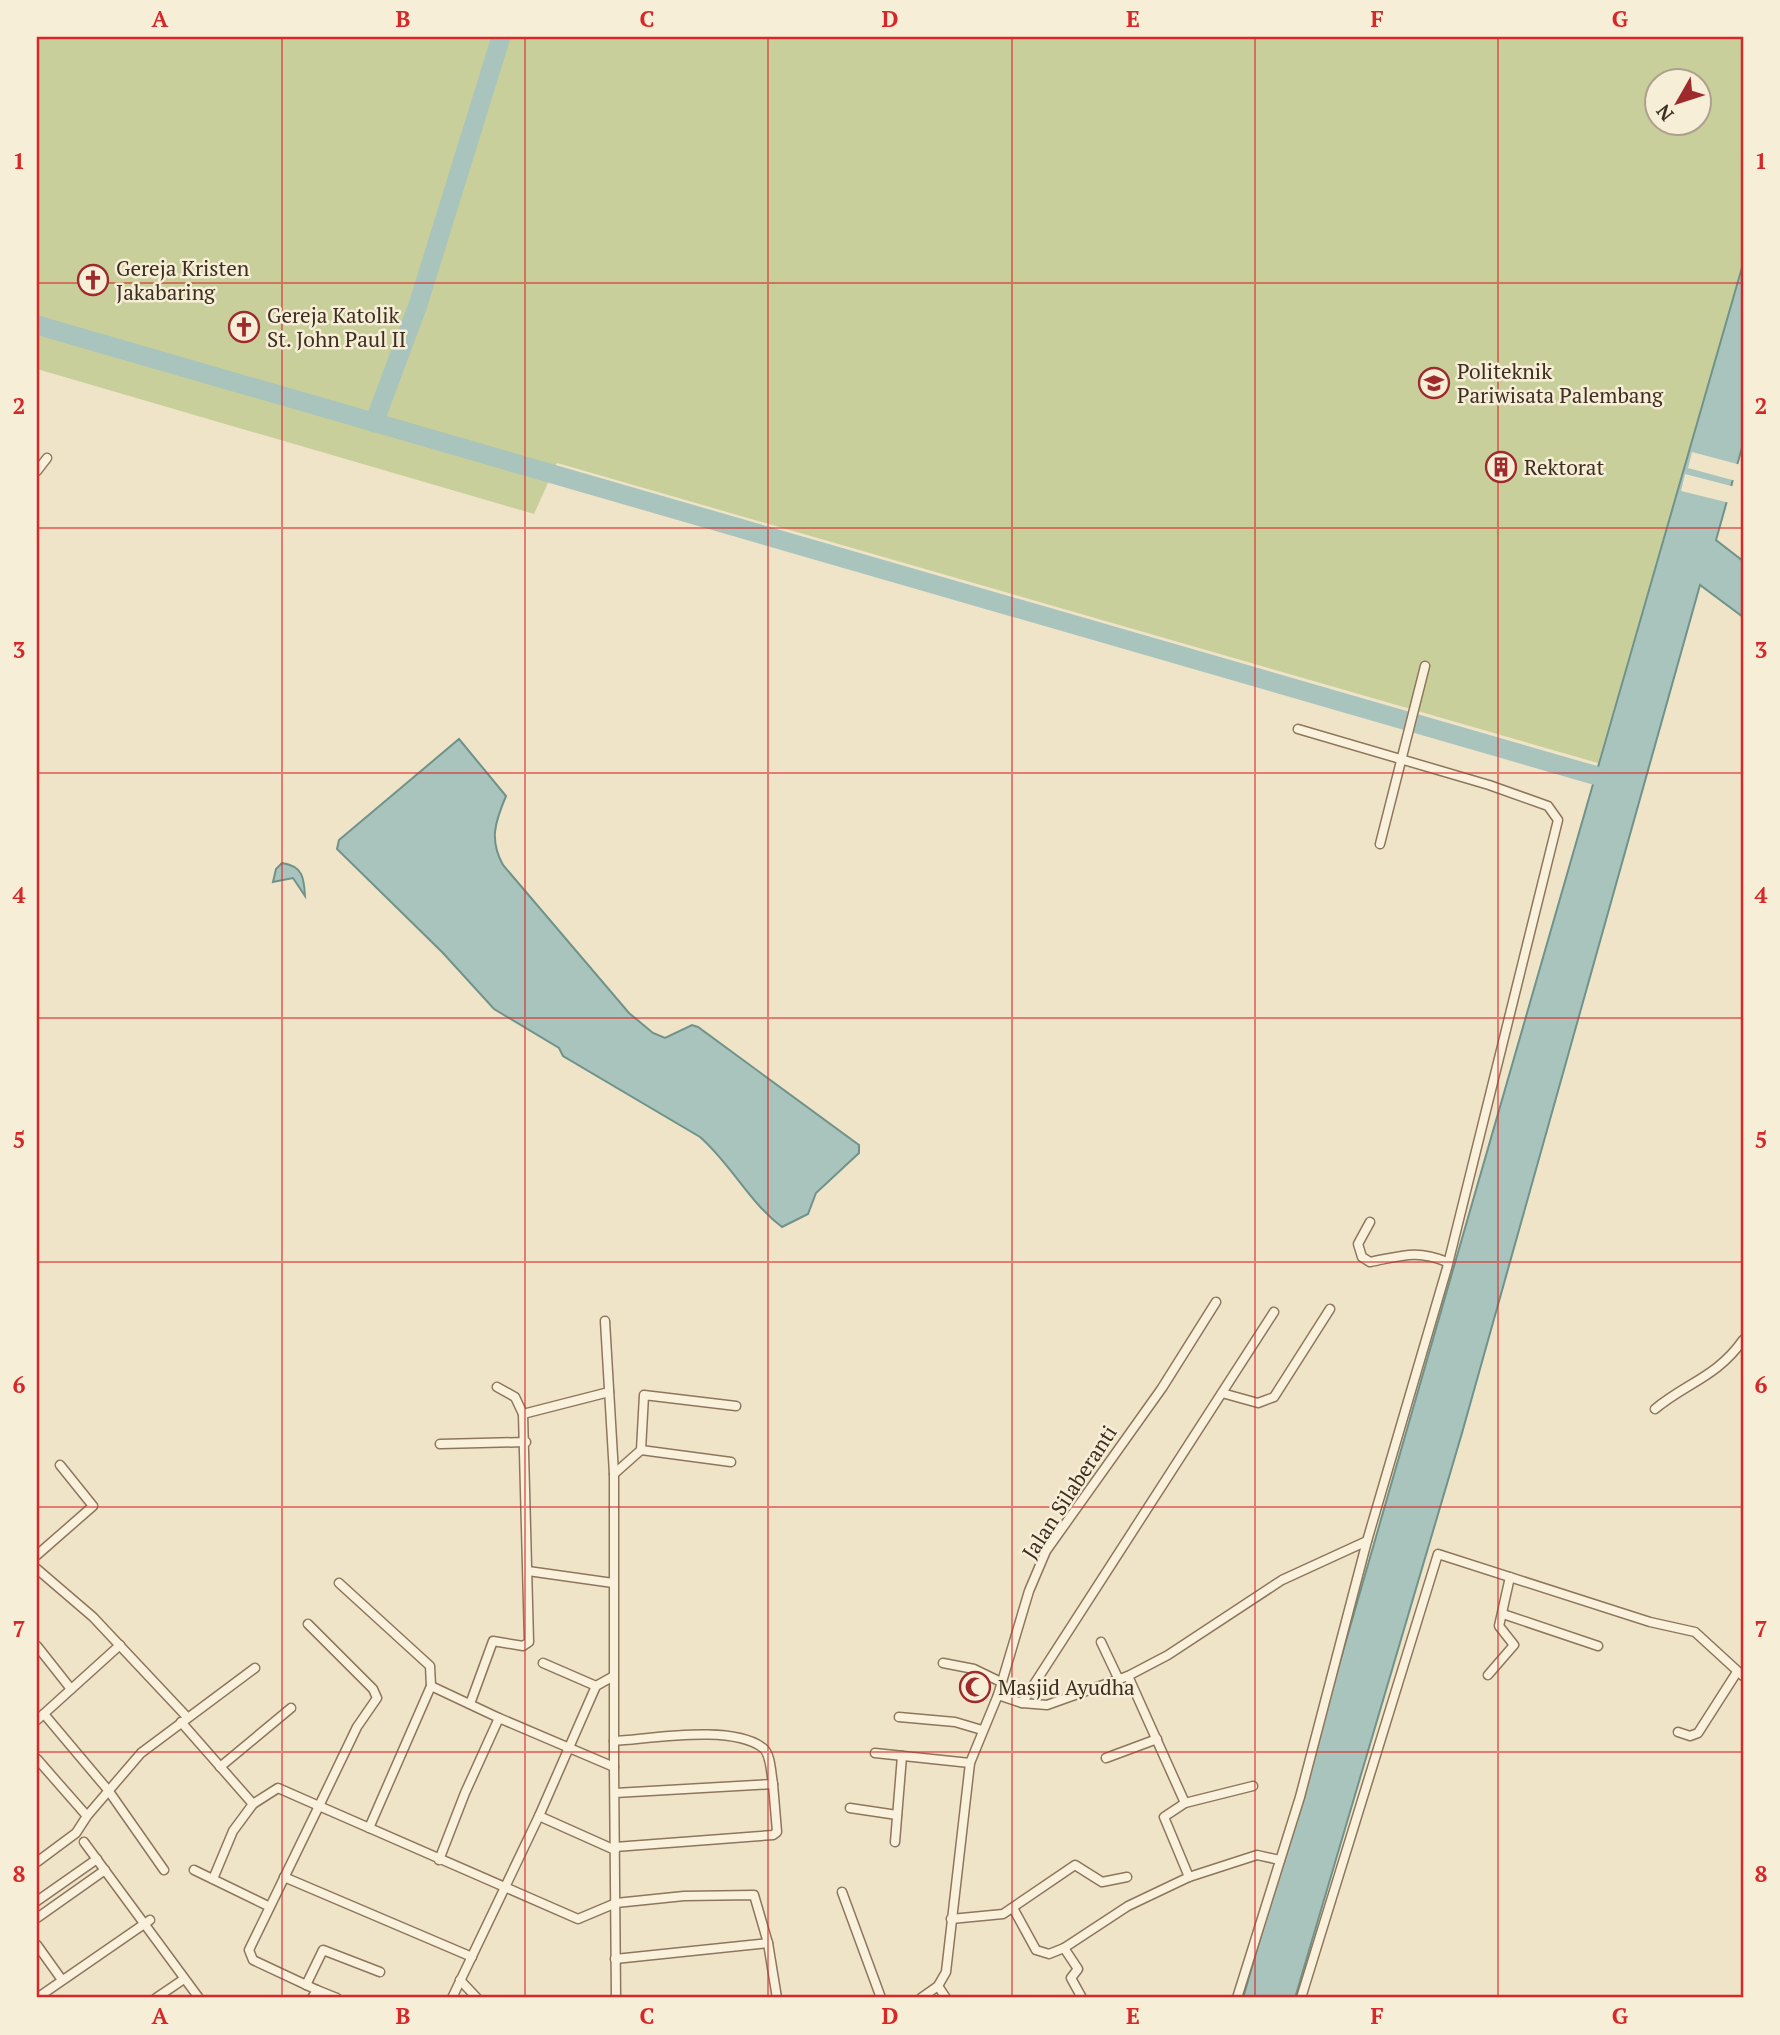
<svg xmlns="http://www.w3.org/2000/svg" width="1780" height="2035" viewBox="0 0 1780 2035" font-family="'PT Serif',serif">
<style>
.green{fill:#c9cf9b;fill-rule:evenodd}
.water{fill:#a9c4bc;stroke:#6f938a;stroke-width:2}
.pier{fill:#f0e4c8}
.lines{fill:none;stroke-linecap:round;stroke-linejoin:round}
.river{stroke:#a9c4bc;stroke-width:19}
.minor-casing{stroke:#8d765c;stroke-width:11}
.minor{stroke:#faf1dc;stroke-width:8}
.grid{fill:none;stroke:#d62828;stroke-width:2;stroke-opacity:0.55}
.labels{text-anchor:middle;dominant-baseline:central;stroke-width:5;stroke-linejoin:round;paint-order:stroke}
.poi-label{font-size:21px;fill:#3d2e20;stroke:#f7eed8;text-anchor:start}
.street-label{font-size:21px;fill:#3d2e20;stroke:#f7eed8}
.neatline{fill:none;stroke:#d62828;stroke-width:2.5}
.grid-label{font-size:23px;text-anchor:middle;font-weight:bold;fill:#d62828}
</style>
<rect width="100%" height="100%" fill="#f0e4c8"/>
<path class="green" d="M37,37H1743V264L1598,763L557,463L534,514L37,369ZM1658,80H1700V122H1658Z"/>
<g class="water">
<polygon points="1743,264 1743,444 1716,540 1743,561 1743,617 1700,585 1462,1433 1295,1998 1243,1998"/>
<path d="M459,739L506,796C495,822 489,840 503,865L629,1013L653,1033L665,1038L692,1025L698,1027L859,1145V1153L816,1193L808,1214L782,1227C749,1202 731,1164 700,1137L563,1056L559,1048L494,1009L443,953L337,849L339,840Z"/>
<path d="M282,863C303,866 304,878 305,896L293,878L273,882L276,869Z"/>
</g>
<g class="pier">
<polygon points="1692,452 1741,465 1736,481 1688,468"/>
<polygon points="1685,474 1735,487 1730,503 1681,491"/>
</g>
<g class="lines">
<g class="river">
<polyline points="37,325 1594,775"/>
<polyline points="374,423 418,305 501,37"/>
</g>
<g class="minor-casing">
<g id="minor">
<polyline points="37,471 47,458"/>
<polyline points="1380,844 1425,666"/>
<path d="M1370,1222L1358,1244L1362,1257L1370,1262C1401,1256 1417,1249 1447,1262"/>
<polyline points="605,1321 614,1474"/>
<polyline points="1222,1393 1258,1403 1274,1397 1330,1309"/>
<path d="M1655,1409C1686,1383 1717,1377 1743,1340"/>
<polyline points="523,1414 609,1392"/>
<polyline points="440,1444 526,1442"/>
<polyline points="641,1450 731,1462"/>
<polyline points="37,1555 93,1506 60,1465"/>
<polyline points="37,1569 93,1617 187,1717"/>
<polyline points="528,1571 613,1583"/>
<polyline points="339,1583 430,1666 431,1686"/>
<polyline points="1503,1614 1598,1646"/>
<polyline points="1101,1642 1119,1680"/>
<polyline points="37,1646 71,1689"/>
<polyline points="543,1663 596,1686"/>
<polyline points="943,1663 974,1669 1001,1682"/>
<polyline points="1488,1675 1514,1645 1499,1626 1510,1577"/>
<polyline points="1128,1676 1185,1803 1164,1817 1189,1877 1257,1855 1280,1860"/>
<polyline points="998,1695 1022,1703 1047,1705 1128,1676 1168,1655 1282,1580 1367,1541 1447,1268 1558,820 1548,806 1489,785 1298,729"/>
<polyline points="1022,1703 1274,1312"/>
<polyline points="470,1704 493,1641 523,1646 529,1642 523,1414 515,1397 497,1387"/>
<polyline points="44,1714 108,1790 164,1870"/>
<polyline points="899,1717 955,1722 982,1730"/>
<polyline points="37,1720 120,1645"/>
<polyline points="181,1722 253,1804 233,1831 213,1879"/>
<polyline points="1678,1732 1690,1736 1698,1733 1737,1672"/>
<path d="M614,1741C651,1739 732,1724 763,1748C771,1754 771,1774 773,1784L615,1793"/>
<polyline points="875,1753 970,1763"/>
<polyline points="1106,1758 1157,1739"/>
<polyline points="37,1759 87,1816"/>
<polyline points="220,1767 291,1708"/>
<polyline points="614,1767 614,1474 641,1450 644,1395 736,1406"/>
<polyline points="1185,1803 1253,1786"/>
<polyline points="253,1804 278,1788 319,1806 357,1727 377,1698 373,1689 308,1624"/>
<polyline points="850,1808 897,1815"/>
<polyline points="539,1816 615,1850"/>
<polyline points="369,1828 431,1686 499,1718"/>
<polyline points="84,1842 199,1998"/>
<polyline points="895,1842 902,1756"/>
<polyline points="615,1847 773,1835 777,1832 773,1784"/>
<polyline points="439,1860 465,1793 499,1718 614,1767 616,1998"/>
<polyline points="37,1862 76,1833 87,1816 141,1753 255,1668"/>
<polyline points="194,1870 268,1906"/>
<polyline points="284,1877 472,1957"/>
<polyline points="842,1892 881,1998"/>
<polyline points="37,1901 97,1859"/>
<polyline points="1013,1908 1036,1950 1049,1954 1064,1948 1128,1906 1189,1877"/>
<polyline points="37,1918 105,1870"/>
<polyline points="951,1919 1003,1914 1075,1865 1102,1882 1127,1877"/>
<polyline points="37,1945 62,1980"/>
<polyline points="1064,1948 1078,1969 1071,1978 1082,1998"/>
<polyline points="615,1959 768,1943"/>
<polyline points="460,1980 477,1998"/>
<polyline points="306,1985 323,1950 380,1972"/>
<polyline points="938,1986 946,1998"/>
<polyline points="317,1990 253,1960 249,1950 319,1806 578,1919 616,1903 684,1896 754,1895 768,1943 777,1998"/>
<polyline points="37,1998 150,1920"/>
<polyline points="156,1998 184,1979"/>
<polyline points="312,1998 317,1990 337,1998"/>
<polyline points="452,1998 539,1816 596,1686 612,1677"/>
<polyline points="921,1998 938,1986 946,1972 970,1763 998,1695 1029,1591 1046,1551 1162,1388 1216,1302"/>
<polyline points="1237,1998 1300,1797 1367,1541"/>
<polyline points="1301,1998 1438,1554 1650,1622 1695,1632 1743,1676"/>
</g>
</g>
<use href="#minor" class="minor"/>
</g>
<path class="grid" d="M282,37V1998M525,37V1998M768,37V1998M1012,37V1998M1255,37V1998M1498,37V1998M37,283H1743M37,528H1743M37,773H1743M37,1018H1743M37,1262H1743M37,1507H1743M37,1752H1743"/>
<defs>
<g id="church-ring" transform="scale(1.575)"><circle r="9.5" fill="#f7eed8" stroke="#9e2a2b" stroke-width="1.5"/><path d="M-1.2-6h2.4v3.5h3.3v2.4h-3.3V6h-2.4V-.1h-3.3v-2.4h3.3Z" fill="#9e2a2b"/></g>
<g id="university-ring" transform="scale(1.575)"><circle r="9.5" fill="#f7eed8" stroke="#9e2a2b" stroke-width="1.5"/><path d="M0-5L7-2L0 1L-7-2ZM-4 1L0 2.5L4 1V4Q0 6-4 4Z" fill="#9e2a2b"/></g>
<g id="building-ring" transform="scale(1.575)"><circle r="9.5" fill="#f7eed8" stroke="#9e2a2b" stroke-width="1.5"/><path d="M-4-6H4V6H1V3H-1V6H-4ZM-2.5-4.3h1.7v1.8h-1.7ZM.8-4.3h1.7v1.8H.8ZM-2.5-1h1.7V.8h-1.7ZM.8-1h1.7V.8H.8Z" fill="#9e2a2b"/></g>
<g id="mosque-ring" transform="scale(1.575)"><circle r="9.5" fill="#f7eed8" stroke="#9e2a2b" stroke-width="1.5"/><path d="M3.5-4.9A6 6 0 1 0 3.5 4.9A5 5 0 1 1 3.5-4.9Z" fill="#9e2a2b"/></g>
</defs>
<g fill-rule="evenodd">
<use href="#church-ring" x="93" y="280"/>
<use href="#church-ring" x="244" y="327"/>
<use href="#university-ring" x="1434" y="383"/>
<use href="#building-ring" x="1501" y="467"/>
<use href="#mosque-ring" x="975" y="1687"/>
</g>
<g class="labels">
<g class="poi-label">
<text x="116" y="268">Gereja Kristen<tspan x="116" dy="24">Jakabaring</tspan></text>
<text x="267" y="315">Gereja Katolik<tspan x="267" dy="24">St. John Paul II</tspan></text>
<text x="1457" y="371">Politeknik<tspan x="1457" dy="24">Pariwisata Palembang</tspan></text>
<text x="1524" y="467">Rektorat</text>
<text x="998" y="1687">Masjid Ayudha</text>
</g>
<g class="street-label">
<text transform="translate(1069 1492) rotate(-57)">Jalan Silaberanti</text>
</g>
</g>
<rect width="1780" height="2035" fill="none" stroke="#f7eed8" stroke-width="77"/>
<g transform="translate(1678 102) rotate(231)"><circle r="33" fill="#f7eed8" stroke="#ada18e" stroke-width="2"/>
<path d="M0-5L12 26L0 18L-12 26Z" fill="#9e2a2b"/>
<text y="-10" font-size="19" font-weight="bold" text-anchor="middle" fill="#3d2e20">N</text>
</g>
<rect x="38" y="38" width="1704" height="1958" class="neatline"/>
<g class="grid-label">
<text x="160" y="27">A</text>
<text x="403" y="27">B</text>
<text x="647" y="27">C</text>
<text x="890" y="27">D</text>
<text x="1133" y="27">E</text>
<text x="1377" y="27">F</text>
<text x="1620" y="27">G</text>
<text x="19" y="169">1</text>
<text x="1761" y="169">1</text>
<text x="19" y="414">2</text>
<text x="1761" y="414">2</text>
<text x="19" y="658">3</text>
<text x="1761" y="658">3</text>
<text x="19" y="903">4</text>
<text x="1761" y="903">4</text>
<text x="19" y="1148">5</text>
<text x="1761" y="1148">5</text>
<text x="19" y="1393">6</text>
<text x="1761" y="1393">6</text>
<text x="19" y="1637">7</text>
<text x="1761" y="1637">7</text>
<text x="19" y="1882">8</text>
<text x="1761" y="1882">8</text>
<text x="160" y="2024">A</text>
<text x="403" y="2024">B</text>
<text x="647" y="2024">C</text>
<text x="890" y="2024">D</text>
<text x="1133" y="2024">E</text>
<text x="1377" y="2024">F</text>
<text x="1620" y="2024">G</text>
</g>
</svg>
